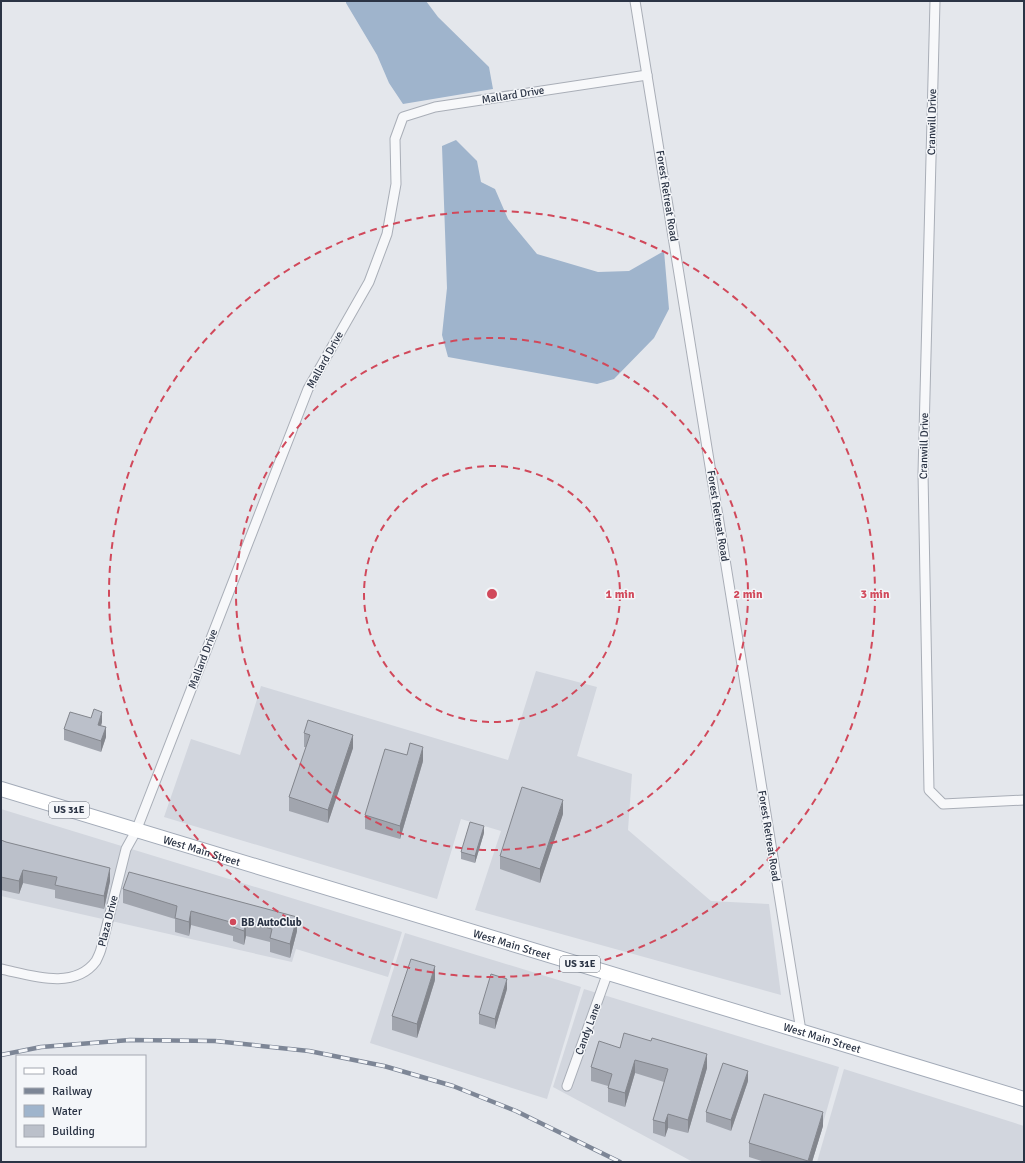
<svg xmlns="http://www.w3.org/2000/svg" width="1025" height="1163" viewBox="0 0 1025 1163" font-family="Signika,sans-serif">
<style>
.built{fill:#d2d6de}
.water{fill:#9fb4cc}
.lines{fill:none;stroke-linecap:round;stroke-linejoin:round}
.street-casing{stroke:#a9aeb7;stroke-width:11}
.primary-casing{stroke:#a3abb8;stroke-width:16}
.street{stroke:#f7f8fa;stroke-width:9}
.primary{stroke:#fff;stroke-width:14}
.rail-casing{stroke:#7d8696;stroke-width:4.5}
.rail{stroke:#f4f6f9;stroke-width:3;stroke-dasharray:9;stroke-linecap:butt}
.wall{fill:#a1a5ae}
.shaded-wall{fill:#83868d}
.building{fill:#bbc0ca;stroke:#83868d}
.ring{fill:none;stroke:#d1495b;stroke-width:2;stroke-dasharray:7 5}
.poi-dot{fill:#d1495b;stroke:#f4f6f9;stroke-width:1.5}
.labels{text-anchor:middle;dominant-baseline:central;stroke-width:3;stroke-linejoin:round;paint-order:stroke}
.shield{fill:#f4f6f9;stroke:#676e7b;stroke-width:1}
.shield-label{font-size:10px;font-weight:bold;fill:#2b3445}
.street-label{font-size:11px;fill:#2b3445;stroke:#f4f6f9}
.poi-label{font-size:11px;font-weight:bold;fill:#2b3445;stroke:#f4f6f9;text-anchor:start}
.centre{fill:#d1495b;stroke:#f4f6f9;stroke-width:2}
.ring-label{font-size:12px;text-anchor:middle;font-weight:bold;fill:#d1495b;stroke:#f4f6f9;stroke-width:3;stroke-linejoin:round;paint-order:stroke}
</style>
<rect width="100%" height="100%" fill="#e4e7ec"/>
<g class="built">
<polygon points="536,671 597,687 577,756 632,774 628,830 711,901 769,904 781,995 475,910 501,831 461,819 437,899 164,817 191,739 240,755 261,686 508,760"/>
<polygon points="1,809 402,932 388,977 296,949 292,962 1,896"/>
<polygon points="405,933 581,987 547,1099 370,1043"/>
<polygon points="584,989 839,1067 812,1162 693,1162 553,1087"/>
<polygon points="844,1069 1024,1126 1024,1162 817,1162"/>
</g>
<g class="water">
<polygon points="346,1 426,1 438,17 489,67 493,89 403,104 389,83 377,55 346,3"/>
<polygon points="456,140 477,161 481,182 495,189 508,219 537,254 598,272 629,271 664,251 669,309 654,338 614,379 597,384 448,357 442,335 447,288 442,146"/>
</g>
<g class="lines">
<g class="street-casing">
<g id="street">
<polyline points="635,1 801,1031"/>
<polyline points="935,1 923,473 929,790 943,804 1024,800"/>
<path d="M1,969C30,975 74,991 96,961C98,957 100,953 101,949L126,849L136,831L308,389L369,282L387,234L396,184L395,139L403,117L435,107L647,75"/>
<polyline points="567,1086 608,972"/>
</g>
</g>
<g class="primary-casing">
<g id="primary">
<path id="s1" d="M1,789C341,894 683,995 1024,1099"/>
</g>
</g>
<use href="#street" class="street"/>
<use href="#primary" class="primary"/>
<g class="rail-casing">
<polyline id="rail" points="1,1055 41,1047 130,1040 215,1041 309,1051 384,1066 453,1086 516,1111 620,1162"/>
</g>
<use href="#rail" class="rail"/>
</g>
<g class="wall">
<polygon points="102,722 101,726 106,737 101,752 64,740 64,729"/>
<polygon points="304,733 353,748 328,823 289,811 289,797 306,747 304,747"/>
<polygon points="423,761 400,839 365,829 365,815"/>
<polygon points="563,814 540,883 500,869 500,856"/>
<polygon points="484,833 475,863 461,859 461,852"/>
<polygon points="1,840 110,881 104,909 55,898 55,890 23,883 19,894 1,890"/>
<polygon points="123,889 297,931 290,958 270,952 270,942 246,936 244,945 233,941 233,936 191,925 189,936 175,932 175,919 123,903"/>
<polygon points="435,980 417,1038 392,1030 392,1016"/>
<polygon points="507,989 495,1029 479,1024 479,1014"/>
<polygon points="620,1048 707,1068 688,1133 668,1128 665,1137 653,1133 653,1120 664,1082 635,1073 625,1107 608,1102 608,1086 591,1081 591,1067"/>
<polygon points="748,1081 731,1131 706,1122 706,1112"/>
<polygon points="823,1126 812,1162 765,1162 749,1157 749,1143"/>
</g>
<g class="shaded-wall">
<polygon points="102,712 102,722 98,735 98,725"/>
<polygon points="106,727 106,737 101,752 101,741"/>
<polygon points="353,735 353,748 328,823 328,810"/>
<polygon points="423,747 423,761 400,839 400,826"/>
<polygon points="563,800 563,814 540,883 540,869"/>
<polygon points="484,826 484,833 475,863 475,856"/>
<polygon points="110,868 110,881 104,909 104,896"/>
<polygon points="23,870 23,883 19,894 19,881"/>
<polygon points="191,911 191,925 189,936 189,922"/>
<polygon points="297,917 297,931 290,958 290,944"/>
<polygon points="246,922 246,936 244,945 244,931"/>
<polygon points="435,966 435,980 417,1038 417,1024"/>
<polygon points="507,979 507,989 495,1029 495,1019"/>
<polygon points="707,1054 707,1068 688,1133 688,1120"/>
<polygon points="635,1060 635,1073 625,1107 625,1093"/>
<polygon points="748,1071 748,1081 731,1131 731,1120"/>
<polygon points="823,1112 823,1126 812,1162 808,1162"/>
<polygon points="668,1114 668,1128 665,1137 665,1123"/>
</g>
<g class="building">
<polygon points="94,709 102,712 98,725 106,727 101,741 64,729 70,712 91,718"/>
<polygon points="308,720 353,735 328,810 289,797 310,735 304,733"/>
<polygon points="410,743 423,747 400,826 365,815 385,749 407,755"/>
<polygon points="522,787 563,800 540,869 500,856"/>
<polygon points="470,822 484,826 475,856 461,852"/>
<polygon points="1,840 6,842 110,868 104,896 55,885 57,877 23,870 19,881 1,877"/>
<polygon points="129,872 297,917 290,944 270,938 272,929 246,922 244,931 233,927 234,923 191,911 189,922 175,918 177,906 123,889"/>
<polygon points="411,959 435,966 417,1024 392,1016"/>
<polygon points="491,974 507,979 495,1019 479,1014"/>
<polygon points="624,1033 651,1041 652,1038 707,1054 688,1120 668,1114 665,1123 653,1120 668,1069 635,1060 625,1093 608,1088 612,1074 591,1067 599,1041 620,1048"/>
<polygon points="723,1063 748,1071 731,1120 706,1112"/>
<polygon points="764,1094 823,1112 808,1161 749,1143"/>
</g>
<g class="ring">
<circle cx="492" cy="594" r="128"/>
<circle cx="492" cy="594" r="256"/>
<circle cx="492" cy="594" r="383"/>
</g>
<circle class="poi-dot" cx="233" cy="922" r="4"/>
<g class="labels">
<g class="shield">
<rect x="49" y="802" width="40" height="16" rx="3"/>
<rect x="560" y="956" width="40" height="16" rx="3"/>
</g>
<g class="shield-label">
<text x="69" y="810">US 31E</text>
<text x="580" y="964">US 31E</text>
</g>
<g class="street-label">
<text transform="translate(513 95) rotate(-9)">Mallard Drive</text>
<text transform="translate(932 122) rotate(-89)">Cranwill Drive</text>
<text transform="translate(667 196) rotate(81)">Forest Retreat Road</text>
<text transform="translate(325 360) rotate(-61)">Mallard Drive</text>
<text transform="translate(924 446) rotate(-89)">Cranwill Drive</text>
<text transform="translate(718 516) rotate(81)">Forest Retreat Road</text>
<text transform="translate(203 659) rotate(-69)">Mallard Drive</text>
<text transform="translate(769 836) rotate(81)">Forest Retreat Road</text>
<text stroke="none"><textPath href="#s1" startOffset="210">West Main Street</textPath></text>
<text transform="translate(108 921) rotate(-76)">Plaza Drive</text>
<text stroke="none"><textPath href="#s1" startOffset="534">West Main Street</textPath></text>
<text transform="translate(588 1029) rotate(-70)">Candy Lane</text>
<text stroke="none"><textPath href="#s1" startOffset="858">West Main Street</textPath></text>
</g>
<g class="poi-label">
<text x="241" y="922">BB AutoClub</text>
</g>
</g>
<circle cx="492" cy="594" r="6" class="centre"/>
<g class="ring-label">
<text x="620" y="598">1 min</text>
<text x="748" y="598">2 min</text>
<text x="875" y="598">3 min</text>
</g>
<rect width="1025" height="1163" fill="none" stroke="#2b3445" stroke-width="4"/>
<rect x="16" y="1055" width="130" height="92" fill="#f4f6f9" stroke="#a4a8b1"/>
<rect x="24" y="1068" width="20" height="6" fill="#ffffff" stroke="#a4a8b1"/>
<text x="52" y="1075" font-size="12" fill="#2b3445">Road</text>
<rect x="24" y="1088" width="20" height="6" fill="#7d8696" stroke="#a4a8b1"/>
<text x="52" y="1095" font-size="12" fill="#2b3445">Railway</text>
<rect x="24" y="1105" width="20" height="12" fill="#9fb4cc" stroke="#a4a8b1"/>
<text x="52" y="1115" font-size="12" fill="#2b3445">Water</text>
<rect x="24" y="1125" width="20" height="12" fill="#bbc0ca" stroke="#a4a8b1"/>
<text x="52" y="1135" font-size="12" fill="#2b3445">Building</text>
</svg>
